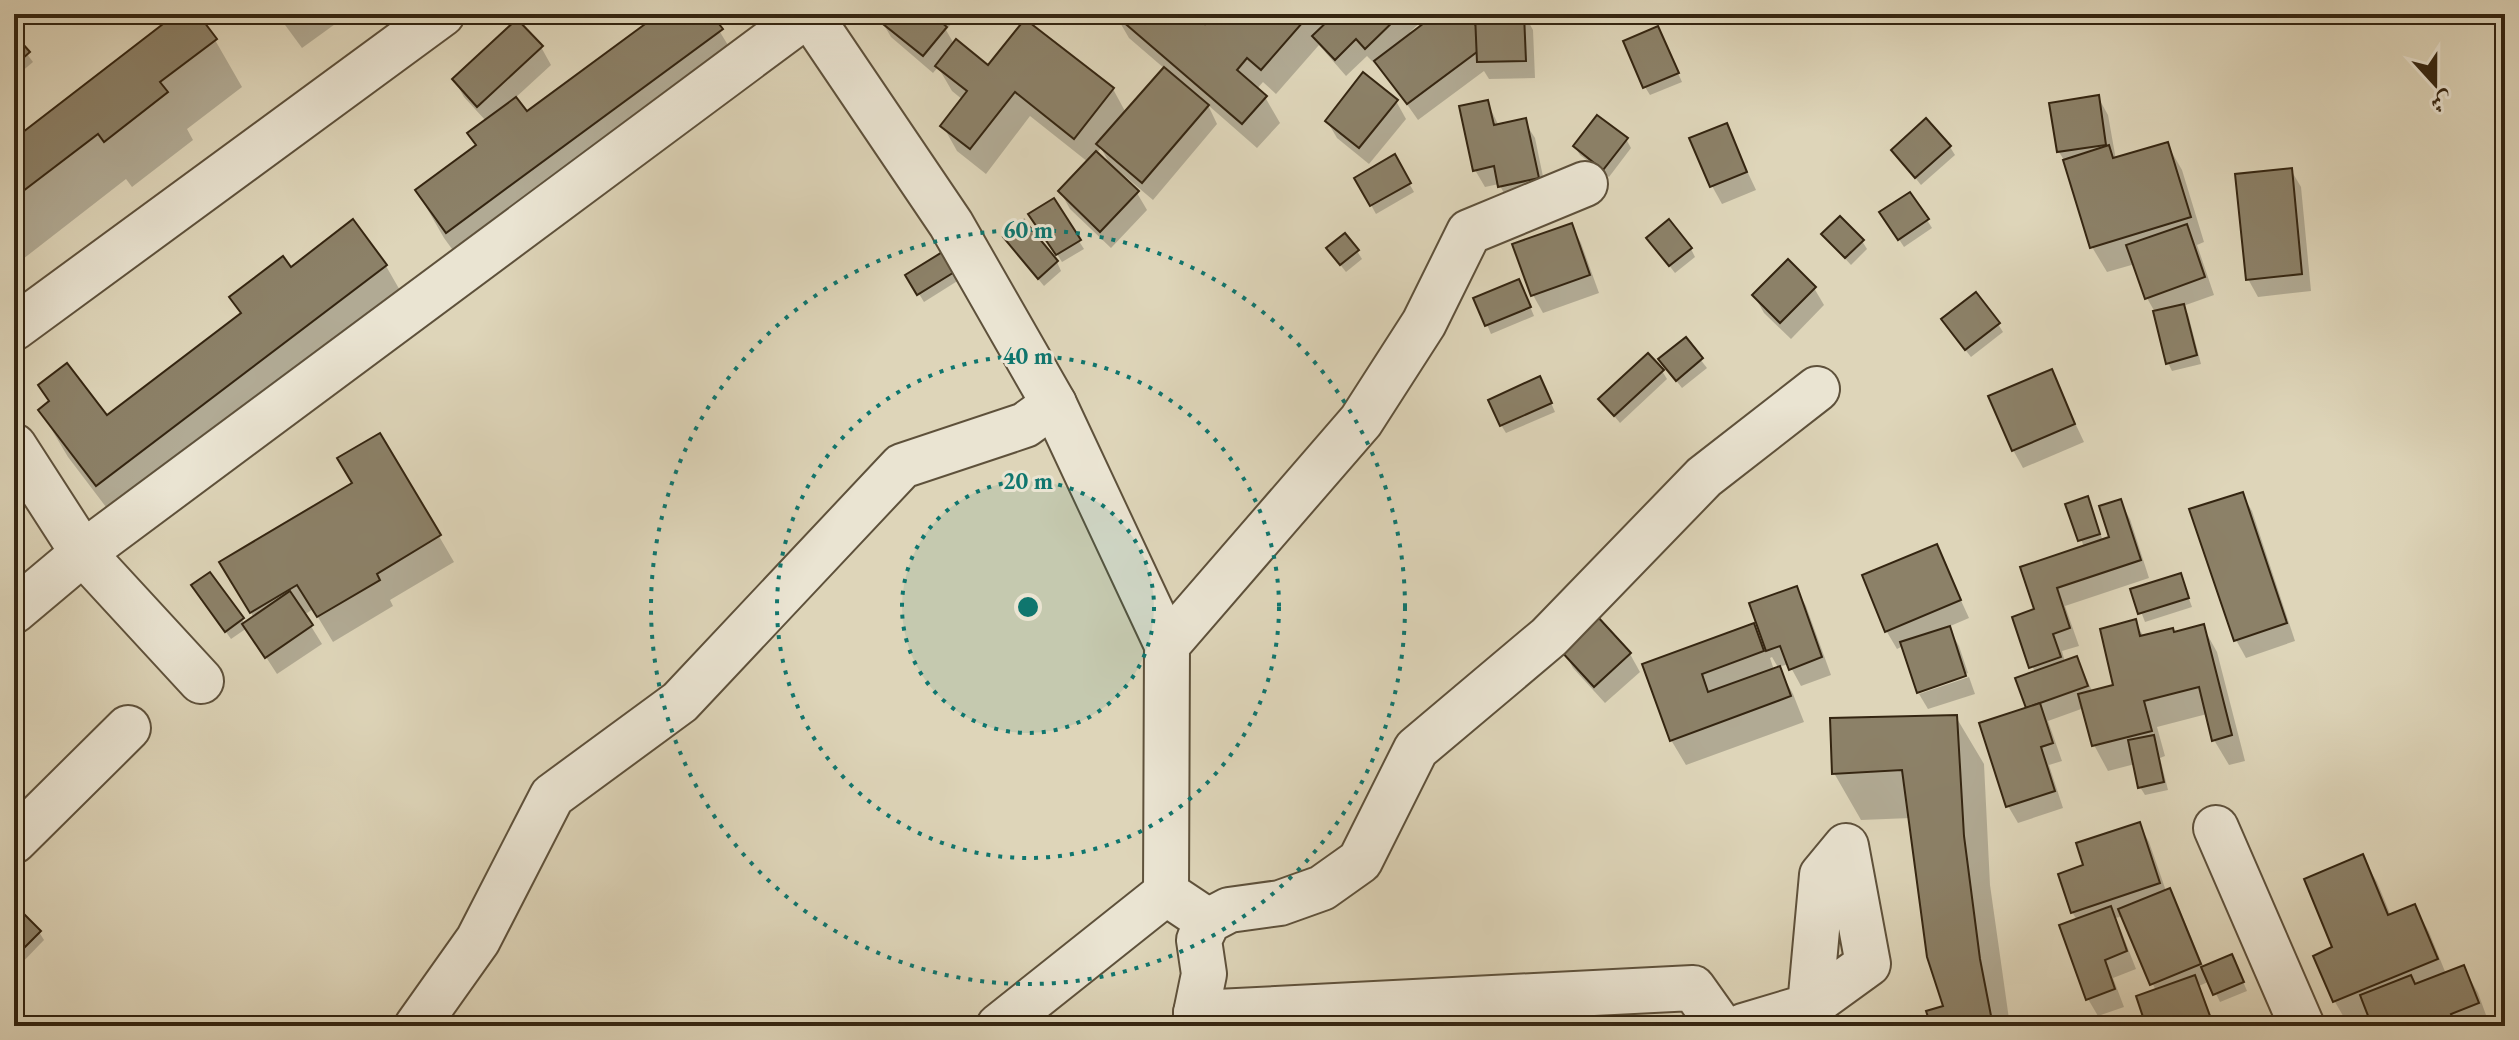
<svg xmlns="http://www.w3.org/2000/svg" width="2519" height="1040" viewBox="0 0 2519 1040" font-family="'EB Garamond',Amiri,serif">
<style>
.shadow{fill:#0003;fill-rule:evenodd}
.building{fill:#8c8168;stroke:#342511;stroke-width:2}
.lines{fill:none;stroke-linecap:round;stroke-linejoin:round}
.minor-casing{stroke:#5e513b;stroke-width:48}
.minor{stroke:#eae4d2;stroke-width:44}
.ring{fill:none;stroke:#0f766e;stroke-width:4;stroke-dasharray:4 8}
.centre{fill:#0f766e;stroke:#eae4d2;stroke-width:4}
.ring-label{font-size:24px;text-anchor:middle;font-weight:bold;fill:#0f766e;stroke:#eae4d2;stroke-width:6;stroke-linejoin:round;paint-order:stroke}
</style>
<rect width="100%" height="100%" fill="#ded5b9"/>
<filter id="stains"><feTurbulence type="fractalNoise" baseFrequency=".0025" numOctaves="4"/><feColorMatrix values="0 0 0 0 .2 0 0 0 0 .09 0 0 0 0 .02 0 0 0 .5 -.17"/></filter>
<radialGradient id="worn" r=".72"><stop offset=".6" stop-color="#630" stop-opacity="0"/><stop offset="1" stop-color="#630" stop-opacity=".3"/></radialGradient>
<g class="shadow">
<polygon points="179,14 195,14 215,40 242,87 187,129 193,140 132,187 126,179 14,266 14,142"/>
<polygon points="277,14 349,14 302,48"/>
<polygon points="359,14 371,14 363,20"/>
<polygon points="649,14 709,14 748,78 474,279 444,238 417,191 478,146 486,121 464,97 454,79 541,47 551,65 514,99 526,114 654,20"/>
<path d="M886,14H960L946,30L954,44L989,68L1113,89L1126,113L1165,69L1129,38L1115,14H1191L1206,27L1217,14H1316L1324,27L1338,14H1429L1410,32L1412,35L1439,14H1465L1478,32L1477,14H1524L1533,30L1535,78L1489,79L1484,71L1418,120L1378,63L1376,65L1367,56L1346,76L1319,45L1276,94L1263,82L1256,90L1265,97L1280,123L1257,148L1208,105L1217,124L1153,200L1120,172L1118,175L1137,193L1147,210L1111,248L1070,209L1060,191L1088,162L1030,116L986,174L957,151L943,126L963,100L952,91L938,67L933,73L891,37L881,20ZM1101,148L1111,166L1096,154Z"/>
<polygon points="14,37 33,62 14,78"/>
<polygon points="1662,37 1682,82 1650,95 1645,87"/>
<polygon points="2098,97 2108,115 2116,160 2167,144 2182,170 2204,242 2197,245 2214,295 2183,306 2188,314 2201,364 2172,371 2168,363 2156,314 2147,298 2135,264 2107,272 2092,247 2067,165 2059,152"/>
<polygon points="1396,101 1406,119 1369,164 1337,138 1327,121"/>
<polygon points="1487,102 1499,126 1524,121 1535,138 1547,196 1510,204 1499,184 1485,187 1475,170"/>
<polygon points="1726,126 1756,190 1722,204 1712,186"/>
<polygon points="1626,139 1631,148 1609,177 1580,155 1575,147"/>
<polygon points="1950,147 1955,155 1921,185 1893,150"/>
<polygon points="1394,157 1414,192 1376,214 1356,178"/>
<polygon points="2291,170 2301,187 2311,291 2258,297 2248,279"/>
<polygon points="1053,201 1084,249 1062,262 1036,222"/>
<polygon points="1927,220 1932,228 1904,247 1887,221"/>
<polygon points="1571,225 1581,243 1599,293 1543,313 1533,295"/>
<polygon points="1823,234 1862,241 1867,249 1851,265"/>
<polygon points="1011,246 1057,262 1061,271 1044,286"/>
<polygon points="1654,246 1691,249 1695,257 1675,273"/>
<polygon points="1357,251 1362,259 1346,272 1334,257"/>
<polygon points="943,253 959,280 924,302 908,276"/>
<polygon points="386,266 413,313 125,532 68,457 40,410 106,418 241,315 231,297 291,269"/>
<polygon points="14,278 41,325 14,346"/>
<polygon points="1814,288 1824,305 1791,339 1764,313 1754,295"/>
<polygon points="1523,290 1534,316 1491,334 1476,299"/>
<polygon points="1998,324 2003,332 1971,357 1948,328"/>
<polygon points="1685,340 1707,368 1682,388 1666,368"/>
<polygon points="1662,371 1667,379 1620,423 1601,400"/>
<polygon points="2051,372 2084,442 2023,468 2013,450"/>
<polygon points="1544,387 1555,412 1506,433 1501,425"/>
<polygon points="380,435 454,562 390,600 393,606 333,642 313,609 304,615 322,644 277,674 247,628 231,639 199,594 210,574 245,624 254,618 222,563 354,484"/>
<polygon points="2242,494 2252,511 2295,641 2246,658 2236,640"/>
<polygon points="2087,498 2103,541 2112,538 2120,501 2130,519 2149,578 2065,606 2079,646 2062,651 2065,662 2077,658 2093,693 2116,687 2135,622 2144,637 2174,634 2203,627 2217,652 2245,761 2229,765 2214,740 2207,714 2157,727 2165,756 2160,758 2168,790 2145,795 2140,787 2135,764 2108,771 2094,745 2084,708 2048,721 2062,761 2049,765 2063,808 2018,823 2008,806 2035,673 2015,618 2036,610 2084,547 2068,505"/>
<polygon points="1936,546 1969,618 1948,627 1959,646 1968,673 1919,690 1919,693 1903,646 1897,649 1887,632 1864,576"/>
<polygon points="14,565 35,602 14,618"/>
<polygon points="2180,575 2192,607 2145,622 2133,591"/>
<path d="M1796,588L1806,606L1831,675L1801,686L1789,664L1778,667L1793,694L1804,722L1686,765L1671,740L1644,665L1753,626L1763,644L1765,643ZM1772,657L1779,669L1774,670L1770,658Z"/>
<polygon points="1563,650 1630,654 1640,672 1605,703 1573,668"/>
<polygon points="1969,677 1975,694 1928,709 1919,694"/>
<polygon points="1956,717 1984,764 1990,885 2010,1026 1933,1026 1946,1008 1911,818 1861,820 1834,773"/>
<polygon points="2139,824 2149,842 2166,891 2169,890 2179,908 2204,968 2236,965 2247,991 2220,1002 2210,981 2199,986 2215,1026 2148,1026 2156,991 2123,916 2116,918 2136,969 2113,978 2124,1007 2098,1016 2088,999 2077,920 2072,912 2086,866"/>
<polygon points="2362,857 2377,882 2391,916 2415,907 2429,932 2446,974 2463,967 2478,993 2490,1026 2374,1026 2371,1018 2349,1026 2335,1002 2316,957 2335,948"/>
<polygon points="14,916 39,932 44,940 17,968 14,965"/>
</g>
<g class="building">
<polygon points="176,14 198,14 217,39 160,82 168,92 104,142 98,134 14,198 14,139"/>
<polygon points="655,14 711,14 723,29 446,233 415,190 476,145 467,133 516,97 527,111 656,16"/>
<polygon points="883,14 936,14 934,16 947,27 923,56 878,20"/>
<polygon points="1114,14 1194,14 1205,24 1214,14 1310,14 1261,70 1247,58 1237,70 1267,96 1242,124"/>
<polygon points="1335,14 1401,14 1365,49 1356,39 1335,60 1312,36"/>
<polygon points="1436,14 1467,14 1489,43 1407,104 1374,61"/>
<polygon points="1475,14 1524,14 1526,61 1477,62"/>
<polygon points="517,19 543,46 477,107 452,79"/>
<polygon points="1025,19 1114,88 1074,139 1015,92 970,149 940,126 967,91 935,66 956,39 988,65"/>
<polygon points="1658,26 1679,73 1643,88 1623,41"/>
<polygon points="14,34 30,52 14,66"/>
<polygon points="1164,67 1209,105 1142,183 1096,144"/>
<polygon points="1363,72 1398,100 1359,148 1325,121"/>
<polygon points="2099,95 2106,145 2057,152 2049,103"/>
<polygon points="1488,100 1494,125 1526,118 1539,178 1498,187 1494,166 1473,171 1459,106"/>
<polygon points="1597,115 1628,138 1603,170 1573,146"/>
<polygon points="1926,118 1951,146 1915,178 1891,150"/>
<polygon points="1727,123 1747,172 1710,187 1689,138"/>
<polygon points="2168,142 2191,217 2090,248 2063,160 2109,145 2113,158"/>
<polygon points="1096,151 1139,191 1100,232 1058,191"/>
<polygon points="1395,154 1411,183 1370,206 1354,178"/>
<polygon points="2292,168 2302,274 2246,280 2235,174"/>
<polygon points="1910,192 1929,219 1898,240 1879,212"/>
<polygon points="1054,198 1081,240 1056,255 1028,214"/>
<polygon points="1840,216 1864,240 1845,258 1821,234"/>
<polygon points="353,219 387,265 96,486 38,410 49,401 38,385 67,363 107,415 241,313 229,297 283,256 291,267"/>
<polygon points="1669,219 1692,248 1669,266 1646,238"/>
<polygon points="1024,220 1058,261 1038,279 1003,237"/>
<polygon points="1572,223 1590,275 1531,296 1512,244"/>
<polygon points="2187,224 2205,277 2145,299 2126,245"/>
<polygon points="1345,233 1359,250 1340,265 1326,248"/>
<polygon points="944,251 956,271 917,295 905,275"/>
<polygon points="1788,259 1816,287 1780,323 1752,295"/>
<polygon points="1519,279 1531,307 1485,326 1473,298"/>
<polygon points="1976,292 2000,323 1965,350 1941,319"/>
<polygon points="2184,304 2197,355 2166,364 2153,311"/>
<polygon points="1686,337 1703,358 1676,381 1658,359"/>
<polygon points="1648,353 1664,370 1614,416 1598,399"/>
<polygon points="2052,369 2075,424 2012,451 1988,396"/>
<polygon points="1540,376 1552,403 1500,426 1488,400"/>
<polygon points="380,433 441,535 377,574 380,580 317,617 297,585 250,613 219,562 352,483 337,458"/>
<polygon points="2243,492 2287,623 2234,641 2189,509"/>
<polygon points="2088,496 2100,534 2078,541 2065,504"/>
<polygon points="2121,499 2141,560 2057,588 2070,628 2053,634 2061,657 2029,668 2012,617 2034,609 2020,567 2109,537 2099,506"/>
<polygon points="1937,544 1961,600 1885,632 1862,575"/>
<polygon points="210,572 244,618 225,632 191,585"/>
<polygon points="2181,573 2189,598 2138,614 2130,589"/>
<polygon points="1797,586 1822,657 1789,670 1780,646 1766,651 1749,603"/>
<polygon points="290,591 313,625 265,658 242,624"/>
<polygon points="1597,616 1631,653 1594,687 1560,650"/>
<polygon points="2136,619 2140,636 2173,628 2174,632 2204,624 2232,735 2212,741 2199,687 2144,701 2152,731 2092,746 2078,694 2113,685 2100,629"/>
<polygon points="1754,623 1764,651 1702,674 1708,692 1780,666 1791,696 1670,741 1642,664"/>
<polygon points="1950,626 1966,676 1917,693 1900,642"/>
<polygon points="2077,656 2088,686 2026,708 2015,678"/>
<polygon points="2040,703 2053,743 2041,747 2055,791 2006,807 1979,723"/>
<polygon points="1957,715 1964,836 1980,959 1993,1026 1931,1026 1926,1011 1943,1006 1927,957 1902,770 1832,774 1830,718"/>
<polygon points="2154,735 2164,782 2138,788 2128,740"/>
<polygon points="2140,822 2160,883 2071,913 2058,874 2083,865 2076,843"/>
<polygon points="2363,854 2388,915 2415,904 2438,959 2333,1002 2313,956 2332,947 2304,879"/>
<polygon points="2170,888 2201,964 2150,985 2118,909"/>
<polygon points="2111,906 2127,951 2105,960 2115,989 2086,1000 2059,925"/>
<polygon points="19,909 41,931 14,958 14,913"/>
<polygon points="2232,954 2244,982 2213,995 2201,967"/>
<polygon points="2464,965 2479,1003 2451,1014 2456,1026 2372,1026 2360,995 2411,975 2415,984"/>
<polygon points="2195,975 2210,1016 2181,1026 2146,1026 2136,996"/>
</g>
<g class="lines">
<g class="minor-casing">
<g id="minor">
<polyline points="809,14 951,224 1054,404 1167,645"/>
<polyline points="14,328 442,14"/>
<polyline points="14,446 83,553 201,681"/>
<polyline points="14,611 83,553 808,14"/>
<polyline points="2216,828 2302,1026"/>
<polyline points="14,841 128,728"/>
<polyline points="1208,921 1166,893 1167,645 1361,421 1424,323 1469,232 1585,184"/>
<polyline points="1196,1013 1204,974 1199,940 1208,921 1229,910 1280,903 1322,888 1360,861 1416,749 1549,637 1704,477 1817,389"/>
<polyline points="417,1026 478,940 552,796 680,702 902,466 1025,425 1054,404"/>
<polyline points="999,1026 1166,893"/>
<polyline points="1196,1026 1196,1013 1693,988 1720,1026"/>
<polyline points="1743,1026 1810,1006 1868,964 1846,846 1822,875 1810,1006"/>
</g>
</g>
<use href="#minor" class="minor"/>
</g>
<circle cx="1028" cy="607" r="126" fill="#0f766e" fill-opacity=".12"/>
<g class="ring">
<circle cx="1028" cy="607" r="126"/>
<circle cx="1028" cy="607" r="251"/>
<circle cx="1028" cy="607" r="377"/>
</g>
<circle cx="1028" cy="607" r="12" class="centre"/>
<g class="ring-label">
<text x="1028" y="238">60 m</text>
<text x="1028" y="364">40 m</text>
<text x="1028" y="489">20 m</text>
</g>
<rect width="2519" height="1040" fill="none" stroke="#ded5b9" stroke-width="48"/>
<rect x="16" y="16" width="2487" height="1008" fill="none" stroke="#342511" stroke-width="4"/>
<rect x="24" y="24" width="2471" height="992" fill="none" stroke="#342511" stroke-width="2"/>
<g transform="translate(2435 84) rotate(159)" stroke="#eae4d2" stroke-width="6" paint-order="stroke">
<path d="M0-6L14 30L0 20L-14 30Z" fill="#342511"/>
<text y="-12" font-size="22" font-weight="bold" text-anchor="middle" fill="#342511">ش</text>
</g>
<rect width="100%" height="100%" filter="url(#stains)"/>
<rect width="100%" height="100%" fill="url(#worn)"/>
</svg>
